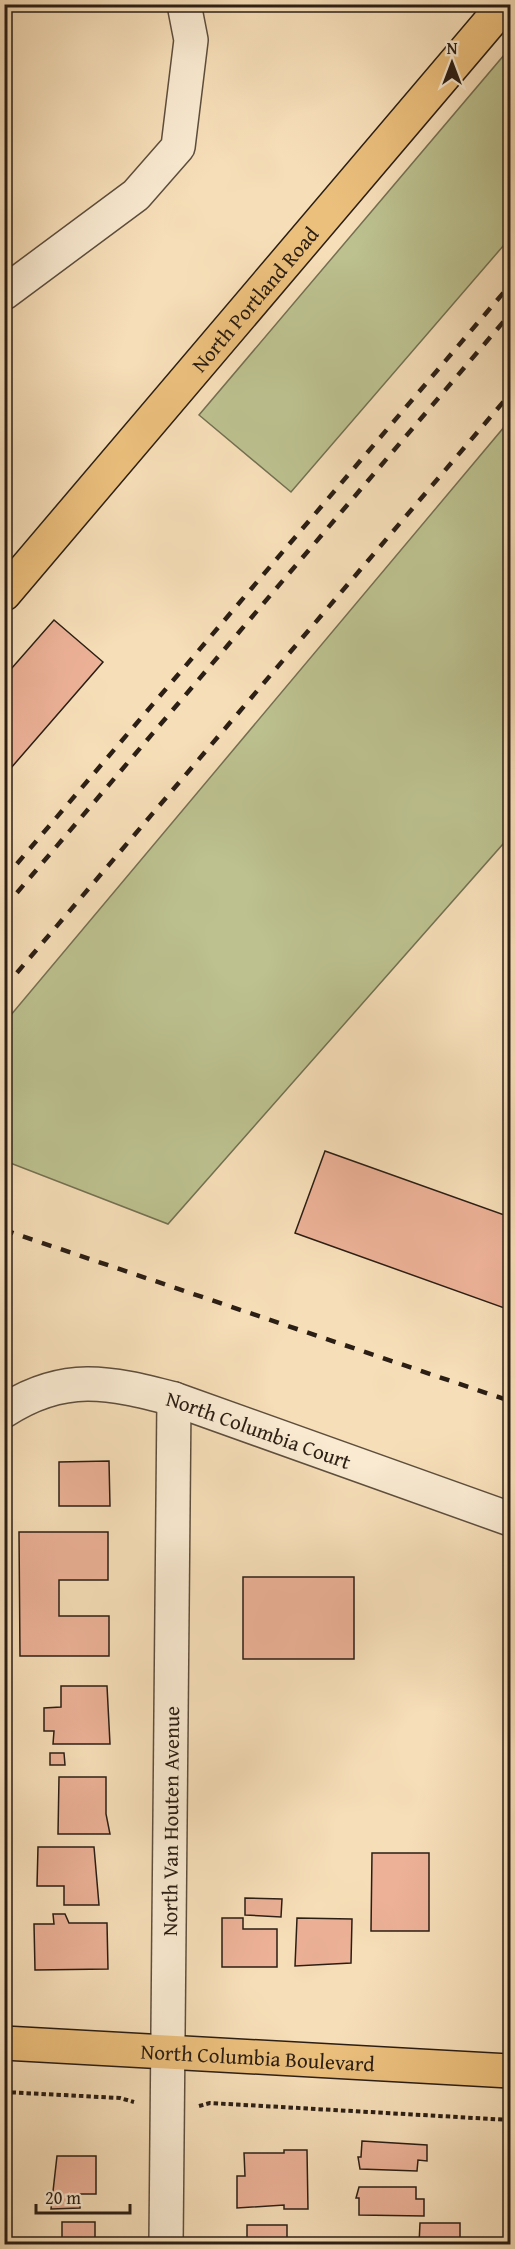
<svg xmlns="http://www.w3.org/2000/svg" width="515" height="2249" viewBox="0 0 515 2249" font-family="'Gentium Book Plus',serif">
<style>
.green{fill:#bcc18f;stroke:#747052;stroke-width:1.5}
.building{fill:#ecb197;stroke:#2b1e14;stroke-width:1.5}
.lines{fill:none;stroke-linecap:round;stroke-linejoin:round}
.minor-casing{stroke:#5e4e3d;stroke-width:36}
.major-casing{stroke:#2b1e14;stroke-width:36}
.path{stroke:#2b1e14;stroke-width:4;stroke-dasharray:4.5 3;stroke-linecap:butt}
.minor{stroke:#f9ead1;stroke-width:33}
.major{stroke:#ebbf7c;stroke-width:33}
.rail{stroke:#2b1e14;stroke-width:4.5;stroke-dasharray:10 10;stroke-linecap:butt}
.labels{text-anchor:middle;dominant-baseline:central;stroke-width:5;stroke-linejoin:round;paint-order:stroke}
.street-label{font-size:21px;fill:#2b1e14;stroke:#f9ead1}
</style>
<rect width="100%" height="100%" fill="#f6deb8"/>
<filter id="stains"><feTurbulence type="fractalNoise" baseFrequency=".00333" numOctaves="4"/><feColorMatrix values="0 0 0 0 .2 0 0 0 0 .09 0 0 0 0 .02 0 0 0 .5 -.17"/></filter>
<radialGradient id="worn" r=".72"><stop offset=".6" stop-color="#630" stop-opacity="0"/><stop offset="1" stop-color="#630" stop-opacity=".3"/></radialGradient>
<g class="green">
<polygon points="510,48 510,238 291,492 199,415"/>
<polygon points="510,420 510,836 168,1224 5,1161 5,1022"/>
</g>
<g class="building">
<polygon points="54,620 103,662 4,776 4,677"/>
<polygon points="325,1151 510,1217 510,1310 295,1233"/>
<polygon points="109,1461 110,1506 59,1506 59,1462"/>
<polygon points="19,1532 108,1532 108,1580 59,1580 59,1616 109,1616 109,1656 20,1656"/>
<rect x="243" y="1577" width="111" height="82"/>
<polygon points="61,1686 107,1686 110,1744 53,1744 54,1731 44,1731 44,1708 61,1707"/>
<polygon points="50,1753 64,1753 65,1765 50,1765"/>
<polygon points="59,1777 106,1777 106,1814 110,1834 58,1834"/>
<polygon points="38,1847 94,1847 99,1905 64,1905 64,1886 37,1886"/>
<polygon points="372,1853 429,1853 429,1931 371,1931"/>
<polygon points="245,1898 282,1899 281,1917 245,1915"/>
<polygon points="53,1914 65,1914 69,1923 107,1923 108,1969 35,1970 34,1924 54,1924"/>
<polygon points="222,1918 243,1918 243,1929 277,1929 277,1967 222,1967"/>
<polygon points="297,1918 352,1919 351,1963 295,1966"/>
<polygon points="362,2141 427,2145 427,2161 418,2160 417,2171 360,2169 358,2157 361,2157"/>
<polygon points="284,2150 307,2150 308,2209 284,2209 284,2205 237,2208 237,2176 245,2176 244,2153 284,2153"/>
<polygon points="57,2156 96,2156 96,2194 80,2194 80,2208 51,2209"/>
<polygon points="359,2187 416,2187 416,2199 424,2199 424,2216 359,2215 359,2198 356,2198"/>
<polygon points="62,2222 95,2222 95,2244 6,2244 6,2239 62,2239"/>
<polygon points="420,2223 460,2223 460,2243 463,2244 419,2244"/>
<rect x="247" y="2225" width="40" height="19"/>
</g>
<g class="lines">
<g class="minor-casing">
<g id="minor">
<polyline points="4,293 136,195 178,147 191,40 184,4"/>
<path id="s1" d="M4,1411C64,1372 109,1382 174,1399L510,1519"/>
<path id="s2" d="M166,2244L174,1399"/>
</g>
</g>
<g class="major-casing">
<g id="major">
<path id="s3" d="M4,594L505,4"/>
<path id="s4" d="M4,2043L510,2071"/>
</g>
</g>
<g class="path">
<polyline points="4,2092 120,2098 134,2102"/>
<polyline points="199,2106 210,2103 510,2120"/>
</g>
<use href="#minor" class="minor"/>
<use href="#major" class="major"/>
<g class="rail">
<polyline points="4,879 510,285"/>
<polyline points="4,908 510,314"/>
<polyline points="4,988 510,394"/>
<polyline points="4,1230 510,1401"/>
</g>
</g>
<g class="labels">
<g class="street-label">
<text stroke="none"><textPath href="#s3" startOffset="387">North Portland Road</textPath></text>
<text stroke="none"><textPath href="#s1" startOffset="267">North Columbia Court</textPath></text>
<text stroke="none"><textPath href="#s2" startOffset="423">North Van Houten Avenue</textPath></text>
<text stroke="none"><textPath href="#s4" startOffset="254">North Columbia Boulevard</textPath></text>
</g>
</g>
<rect width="515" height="2249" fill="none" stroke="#f6deb8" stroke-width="24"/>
<rect x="6" y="6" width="503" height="2237" fill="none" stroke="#2b1e14" stroke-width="3"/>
<rect x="12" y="12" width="491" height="2225" fill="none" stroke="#2b1e14" stroke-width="1.5"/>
<g transform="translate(452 63)" stroke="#f9ead1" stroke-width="4.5" paint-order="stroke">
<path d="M0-4.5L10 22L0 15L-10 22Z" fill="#2b1e14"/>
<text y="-9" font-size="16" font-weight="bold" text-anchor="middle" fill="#2b1e14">N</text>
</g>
<path d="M36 2204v9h94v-9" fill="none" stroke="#2b1e14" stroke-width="3"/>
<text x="45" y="2204" font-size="18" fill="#2b1e14" stroke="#f9ead1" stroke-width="4.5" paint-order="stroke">20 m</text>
<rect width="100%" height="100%" filter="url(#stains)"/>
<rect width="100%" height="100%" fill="url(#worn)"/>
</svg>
